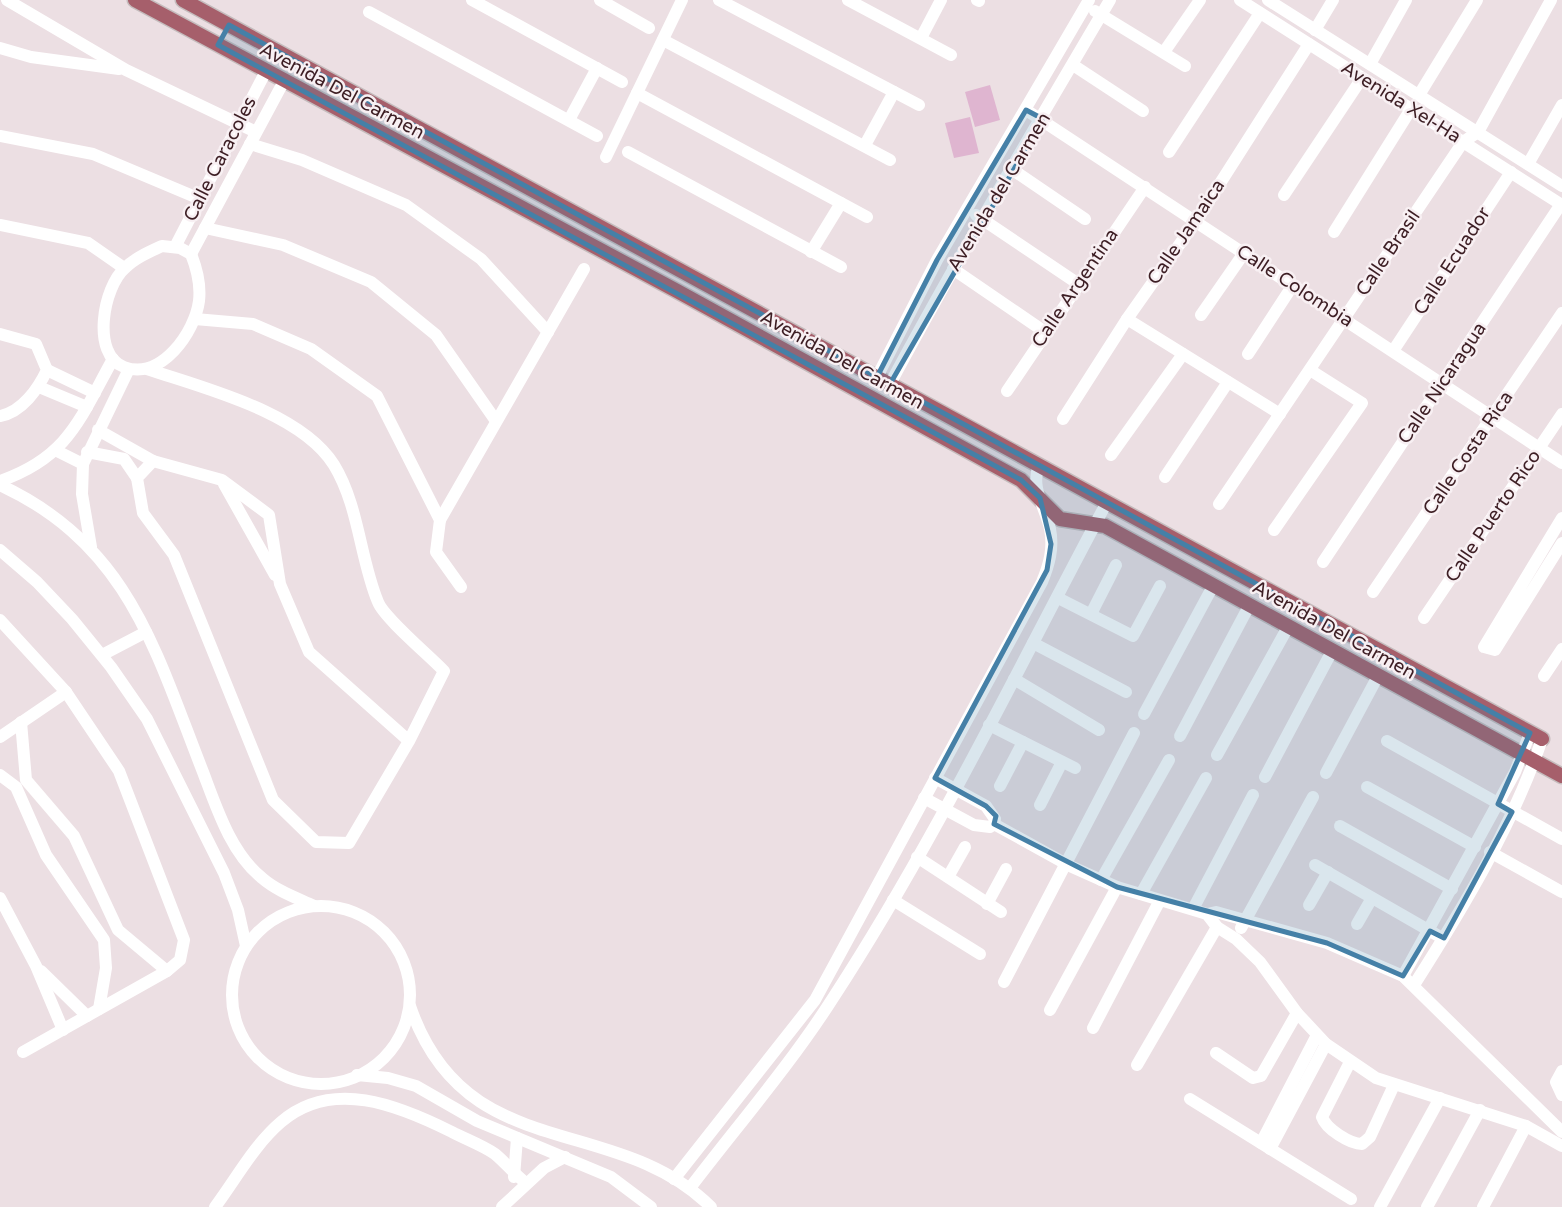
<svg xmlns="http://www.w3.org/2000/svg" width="1562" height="1207" viewBox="0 0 1562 1207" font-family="'Varela Round',sans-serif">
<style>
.green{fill:#dfb5d0}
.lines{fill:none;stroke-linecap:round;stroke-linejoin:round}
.major-casing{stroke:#c5bcbd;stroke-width:17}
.minor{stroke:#fff;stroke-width:12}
.major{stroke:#a65f6b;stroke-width:14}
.marked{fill:#4580a7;fill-opacity:0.2;stroke:#4580a7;stroke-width:5;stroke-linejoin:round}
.labels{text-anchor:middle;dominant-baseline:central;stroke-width:5;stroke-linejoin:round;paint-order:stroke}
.street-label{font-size:19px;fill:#3d1e24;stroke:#f8f0f3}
</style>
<rect width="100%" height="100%" fill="#ecdfe3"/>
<g class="green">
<polygon points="990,85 1000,120 975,127 965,92"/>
<polygon points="970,117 979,153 954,158 945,123"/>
</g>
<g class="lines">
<g class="major-casing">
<g id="major">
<polyline points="135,0 677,291 1021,480 1060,519 1105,526 1562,776"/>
<polyline points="183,0 1542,739"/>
</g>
</g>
<g class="minor">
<polyline points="7,0 126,70 256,132"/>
<polyline points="472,0 622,82"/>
<polyline points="600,0 649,28"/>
<polyline points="719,0 919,105"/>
<polyline points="848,0 951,55"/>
<polyline points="977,0 979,1"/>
<polyline points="1240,0 1562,205"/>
<polyline points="1268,0 1562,186"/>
<polyline points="1095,11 1185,66"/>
<polyline points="369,12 597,136"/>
<polyline points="1315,30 1333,0"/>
<polyline points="921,38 941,0"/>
<polyline points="663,40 890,160"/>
<polyline points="0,48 31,57 119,69"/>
<polyline points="1164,52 1200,0"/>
<polyline points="1370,64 1406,0"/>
<polyline points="1073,65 1143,111"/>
<polyline points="637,93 867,217"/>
<polyline points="1419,95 1477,0"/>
<polyline points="1026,110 1562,463"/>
<polyline points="569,120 597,68"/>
<polyline points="0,136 93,154 200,199"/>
<polyline points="250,144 302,160 406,205 481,259 548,332"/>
<polyline points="865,145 894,92"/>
<polyline points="628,152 841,267"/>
<polyline points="1169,152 1260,13"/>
<polyline points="606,157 682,0"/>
<polyline points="1528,164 1562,105"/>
<polyline points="1013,170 1085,219"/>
<polyline points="1284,195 1362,78"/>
<polyline points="976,215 1077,283"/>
<polyline points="0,225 88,243 124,268"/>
<polyline points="205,228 283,245 371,282 436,335 496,421"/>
<polyline points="1334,232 1411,109"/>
<path d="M162,246L180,248L191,254C197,269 201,284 199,301C195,332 161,381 124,367C91,355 103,287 125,268C135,258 149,252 162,246Z"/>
<polyline points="175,247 266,71"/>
<polyline points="811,252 841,203"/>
<polyline points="191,254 284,81"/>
<polyline points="953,269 1045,332"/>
<polyline points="1201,315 1244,253"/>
<polyline points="195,319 253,324 311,349 377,396 440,520 436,552 461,587"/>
<polyline points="1127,319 1280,414"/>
<path d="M0,334L36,344L47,370C38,389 22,412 0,416"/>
<polyline points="1393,351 1511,172"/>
<polyline points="1248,354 1293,285"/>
<path d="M147,369C203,388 301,412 334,465C359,506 360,559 378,602C384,618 430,656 444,671L409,741L349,843L316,842L273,800L174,555L143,513L137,478L153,461L222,480L269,515L280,584L309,652L409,741"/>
<polyline points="47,370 95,393"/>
<polyline points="877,377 937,260 1089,0"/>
<path d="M890,384C960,254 1035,127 1110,0"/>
<polyline points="39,387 87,407"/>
<polyline points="1007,391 1145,187"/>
<polyline points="1063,419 1127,319 1196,221 1309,44"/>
<polyline points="98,430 153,461"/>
<polyline points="57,451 83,464"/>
<polyline points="87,452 124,459 137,478"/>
<polyline points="1111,455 1183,354"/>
<polyline points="1165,477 1228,382"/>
<path d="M0,481C69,457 80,418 113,359"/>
<polyline points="224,484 275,575"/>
<path d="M0,485C129,545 155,650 203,772C217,809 231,853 262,878C277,891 297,898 314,906"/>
<polyline points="1219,504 1463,142 1478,132 1551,0"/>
<polyline points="1562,518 1484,647 1495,650 1562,543"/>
<polyline points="440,520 584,269"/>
<polyline points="1274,530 1362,403 1310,370"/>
<polyline points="91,547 82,494 83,464 129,369"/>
<polyline points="0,550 37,582 72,619 111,667 147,719 224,873 238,910 246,946"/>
<polyline points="1323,562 1561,204"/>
<polyline points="1373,592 1562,313"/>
<polyline points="1058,598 1133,636 1160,586"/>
<polyline points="1091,614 1116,565"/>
<polyline points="1424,618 1562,414"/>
<polyline points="0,620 66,692 119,771 184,940 180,960 167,971 23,1052"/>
<polyline points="1033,643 1126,692"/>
<polyline points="102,655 146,632"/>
<polyline points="1544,676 1562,649"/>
<polyline points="1014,679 1099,730"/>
<polyline points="1144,714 1213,586"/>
<polyline points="21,722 26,780 74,836 118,930 167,971"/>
<polyline points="989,725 1075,768"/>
<polyline points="1180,736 1249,606"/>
<polyline points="0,737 66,692"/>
<polyline points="1387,741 1562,839"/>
<polyline points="1217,755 1288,627"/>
<polyline points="1326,773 1378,676"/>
<polyline points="0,775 16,787 46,855 104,940 106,968 99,1009"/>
<polyline points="1265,777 1332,651"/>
<polyline points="935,778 986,806 995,819 994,824"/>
<polyline points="1000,786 1023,742"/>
<polyline points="1367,787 1475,847"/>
<polyline points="924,798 974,825 990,827 994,824 1070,866 1117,887 1207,914 1217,927 1236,939 1260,962 1297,1013 1326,1044 1376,1078 1526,1126 1562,1146"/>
<polyline points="1040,805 1062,762"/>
<polyline points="1340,826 1452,889"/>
<polyline points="1490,852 1562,892"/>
<polyline points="917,857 1001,912"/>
<polyline points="1315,865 1437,935"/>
<polyline points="948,877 965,847"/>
<polyline points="1101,880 1169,760"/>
<polyline points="1141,894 1206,778"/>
<polyline points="0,898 36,966 63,1030"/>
<polyline points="893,900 980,954"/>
<polyline points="987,904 1006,869"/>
<polyline points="1309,905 1328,872"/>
<circle cx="321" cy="995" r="89"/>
<polyline points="1193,909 1253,795"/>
<polyline points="1207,914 1216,912 1327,943 1403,976 1562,1132"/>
<polyline points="1357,924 1372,898"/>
<polyline points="1241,928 1313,797"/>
<polyline points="41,971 87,1016"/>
<polyline points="1403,976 1515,772 1530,733"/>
<polyline points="1004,982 1134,733"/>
<path d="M1414,985C1463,908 1513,825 1542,739"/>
<path d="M410,1006C465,1167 614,1111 711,1207"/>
<polyline points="1050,1010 1117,887"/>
<polyline points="1093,1028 1159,902"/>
<polyline points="1216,1053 1253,1078 1261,1076 1297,1013"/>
<path d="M1350,1062L1322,1117C1326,1129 1350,1144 1362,1144L1370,1137L1394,1085"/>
<polyline points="1137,1065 1217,927"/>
<polyline points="1562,1071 1556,1082 1562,1095"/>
<polyline points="357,1075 388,1078 416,1086 477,1121 611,1177 651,1207"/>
<polyline points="1190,1099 1351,1199"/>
<polyline points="1261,1143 1317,1035"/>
<polyline points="1270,1149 1326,1044"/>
<polyline points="514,1177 517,1138"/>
<path d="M674,1179L815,1000L1042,582C1049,565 1054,548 1050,529C1045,506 1030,488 1039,465"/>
<path d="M690,1188C738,1125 791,1064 833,998C936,840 1018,668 1107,502"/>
<path d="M215,1207C236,1179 254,1145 281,1122C332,1078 398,1105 452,1132C465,1139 482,1145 495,1154C506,1163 514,1174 526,1183"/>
<polyline points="502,1207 544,1168 565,1157"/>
<polyline points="1380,1207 1440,1098"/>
<polyline points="1427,1207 1480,1110"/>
<polyline points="1483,1207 1526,1126"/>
</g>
<use href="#major" class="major"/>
</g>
<path class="marked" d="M229,25L877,377L937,260L1026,110L1043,119L890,384L1530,733L1498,804L1512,812L1444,938L1430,931L1403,976L1327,943L1117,887L994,824L996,816L986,806L935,778L1047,570L1051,544L1040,498L1021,480L218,45Z"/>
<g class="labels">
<g class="street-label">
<text transform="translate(342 91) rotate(28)">Avenida Del Carmen</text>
<text transform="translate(1401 102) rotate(32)">Avenida Xel-Ha</text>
<text transform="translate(220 159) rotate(-63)">Calle Caracoles</text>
<text transform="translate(999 192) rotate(-59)">Avenida del Carmen</text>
<text transform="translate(1186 232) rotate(-56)">Calle Jamaica</text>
<text transform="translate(1388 253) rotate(-56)">Calle Brasil</text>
<text transform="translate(1452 261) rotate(-57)">Calle Ecuador</text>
<text transform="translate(1295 286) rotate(33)">Calle Colombia</text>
<text transform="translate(1075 288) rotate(-56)">Calle Argentina</text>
<text transform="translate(842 360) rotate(29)">Avenida Del Carmen</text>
<text transform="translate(1442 383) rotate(-56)">Calle Nicaragua</text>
<text transform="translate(1468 453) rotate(-56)">Calle Costa Rica</text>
<text transform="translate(1493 516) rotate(-56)">Calle Puerto Rico</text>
<text transform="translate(1334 630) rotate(29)">Avenida Del Carmen</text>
</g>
</g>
</svg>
